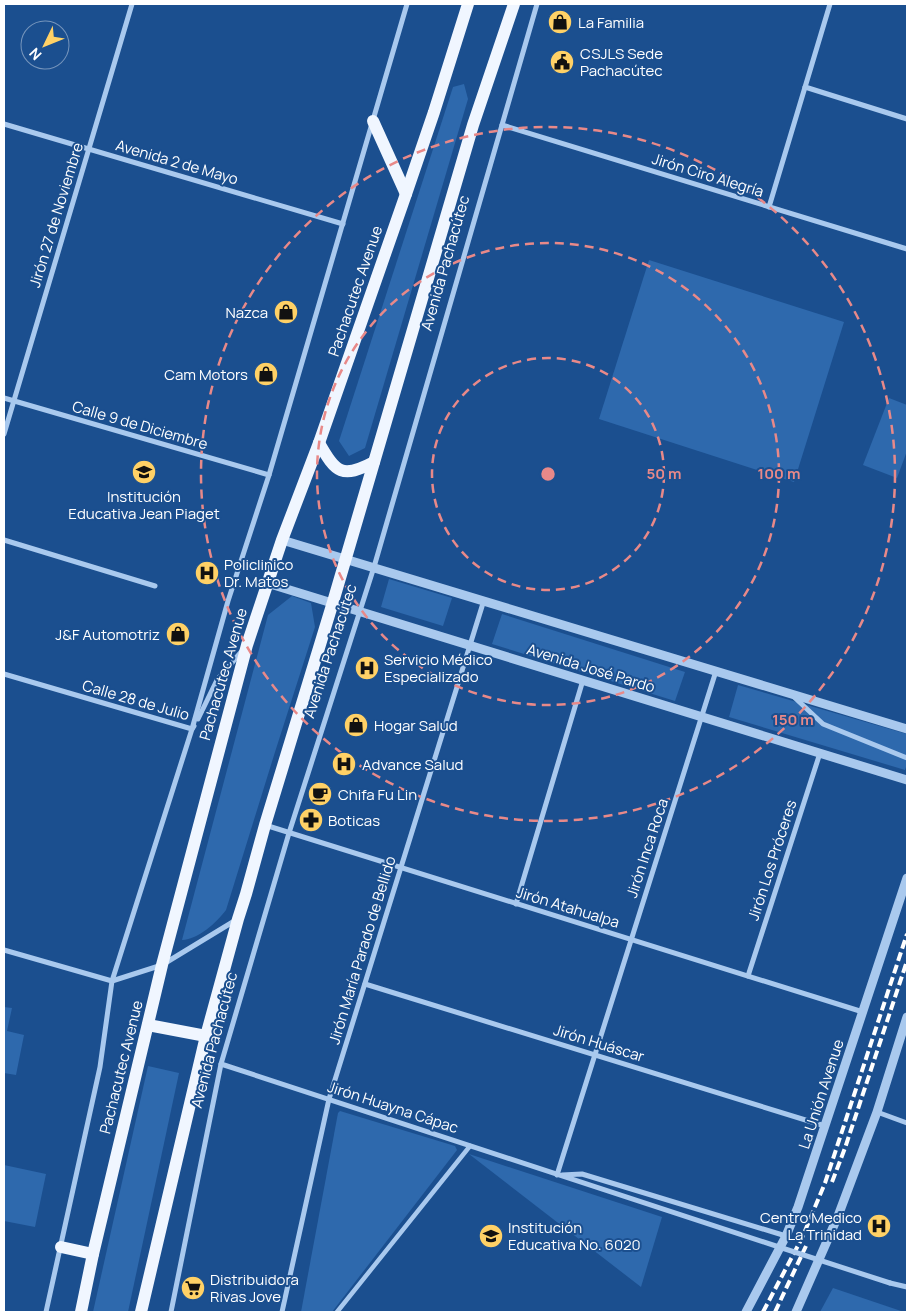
<svg xmlns="http://www.w3.org/2000/svg" width="911" height="1316" viewBox="0 0 911 1316" font-family="Manrope,sans-serif">
<style>
.green{fill:#2e69ad}
.lines{fill:none;stroke-linecap:round;stroke-linejoin:round}
.pedestrian{stroke:#a9c9ee;stroke-width:4.5}
.minor{stroke:#a9c9ee;stroke-width:5}
.tertiary{stroke:#a9c9ee;stroke-width:9}
.primary{stroke:#f0f6ff;stroke-width:12}
.rail{stroke:#fff;stroke-width:4;stroke-dasharray:9 4;stroke-linecap:butt}
.minor-bridge{stroke:#a9c9ee;stroke-width:5}
.ring{fill:none;stroke:#e88989;stroke-width:2.5;stroke-dasharray:9 6}
.labels{text-anchor:middle;dominant-baseline:central;stroke-width:4;stroke-linejoin:round;paint-order:stroke}
.poi-label{font-size:15px;fill:#fff;stroke:#1b4f8f;text-anchor:start}
.street-label{font-size:15px;fill:#fff;stroke:#1b4f8f}
.centre{fill:#e88989;stroke:#1b4f8f;stroke-width:2.5}
.ring-label{font-size:15px;text-anchor:middle;font-weight:bold;fill:#e88989;stroke:#1b4f8f;stroke-width:4;stroke-linejoin:round;paint-order:stroke}
</style>
<rect width="100%" height="100%" fill="#1b4f8f"/>
<g class="green">
<polygon points="464,84 468,99 365,448 349,456 339,441 453,87"/>
<polygon points="649,260 844,322 794,482 599,419"/>
<polygon points="889,398 907,405 907,451 897,478 863,465"/>
<polygon points="389,579 452,598 443,626 381,607"/>
<path d="M292,596L311,603L315,627L275,752L226,910C216,923 199,939 182,940L268,615Z"/>
<polygon points="502,614 685,672 675,701 492,644"/>
<polygon points="738,685 907,734 907,764 905,770 729,717"/>
<polygon points="4,1007 12,1008 7,1031 24,1035 16,1075 4,1073"/>
<polygon points="148,1066 179,1073 128,1312 93,1312"/>
<polygon points="340,1111 455,1146 457,1150 332,1312 301,1312 338,1113"/>
<polygon points="469,1154 662,1217 641,1287"/>
<polygon points="4,1165 46,1174 35,1227 4,1221"/>
<polygon points="833,1288 904,1312 820,1312"/>
</g>
<g class="lines">
<polyline class="pedestrian" points="337,1312 470,1146"/>
<g class="minor">
<polyline points="805,87 907,119"/>
<polyline points="4,124 343,224"/>
<polyline points="502,125 907,249"/>
<polyline points="769,207 830,4"/>
<polyline points="4,398 269,475"/>
<polyline points="4,434 132,4"/>
<polyline points="4,540 155,586"/>
<polyline points="4,674 192,729 194,726"/>
<polyline points="793,696 823,724 907,758"/>
<polyline points="198,719 217,680 242,651"/>
<polyline points="265,825 863,1012"/>
<polyline points="516,904 583,680"/>
<polyline points="4,950 112,981 162,965 236,920"/>
<polyline points="748,976 820,753"/>
<polyline points="365,984 825,1126"/>
<polyline points="221,1064 779,1247"/>
<polyline points="877,1112 907,1123"/>
<polyline points="557,1175 716,671"/>
<polyline points="562,1175 582,1174 786,1236"/>
<polyline points="890,1283 907,1287"/>
<polyline points="46,1312 100,1067 112,981 192,729 228,601 269,475 407,4"/>
<polyline points="171,1312 221,1064 289,833 374,567 537,4"/>
<polyline points="282,1312 329,1099 484,600"/>
</g>
<g class="tertiary">
<polyline points="282,540 907,729"/>
<polyline points="267,583 907,780"/>
<polyline points="746,1312 786,1236 798,1207 907,878"/>
<polyline points="796,1312 838,1216 877,1112 907,1017"/>
</g>
<g class="primary">
<polyline points="373,121 406,194"/>
<path d="M319,443C336,473 342,479 374,462"/>
<polyline points="148,1025 206,1036"/>
<polyline points="61,1247 93,1254"/>
<polyline points="81,1312 93,1254 162,965 247,645 282,540 319,443 406,194 434,112 468,4"/>
<polyline points="141,1312 206,1036 238,919 246,894 265,825 333,602 473,125 514,4"/>
</g>
<g class="rail">
<polyline points="832,1182 845,1148 907,961"/>
<polyline points="763,1312 802,1238 825,1183 907,934"/>
<polyline points="775,1312 806,1246"/>
</g>
<polyline class="minor-bridge" points="779,1247 890,1283"/>
</g>
<g class="ring">
<circle cx="548" cy="474" r="116"/>
<circle cx="548" cy="474" r="231"/>
<circle cx="548" cy="474" r="347"/>
</g>
<defs>
<g id="shop-disc" transform="scale(1.25)"><circle r="9.5" fill="#ffd166" stroke="#1b4f8f"/><path d="M-5-2.5h2.3a2.7 3.5 0 0 1 5.4 0H5L5.5 6h-11ZM-1.5-2.5h3a1.5 2.3 0 0 0-3 0Z" fill="#111"/></g>
<g id="civic-disc" transform="scale(1.25)"><circle r="9.5" fill="#ffd166" stroke="#1b4f8f"/><path d="M-.6-6.5H3V-4.5H.6V-3L4-1V1h2V6H-6V1h2V-1L-.6-3ZM-1.2 2.5V6h2.4V2.5Z" fill="#111"/></g>
<g id="school-disc" transform="scale(1.25)"><circle r="9.5" fill="#ffd166" stroke="#1b4f8f"/><path d="M0-5L7-2L0 1L-7-2ZM-4 1L0 2.5L4 1V4Q0 6-4 4Z" fill="#111"/></g>
<g id="hospital-disc" transform="scale(1.25)"><circle r="9.5" fill="#ffd166" stroke="#1b4f8f"/><path d="M-5-5h3v3.5h4V-5h3V5h-3V1.5h-4V5h-3Z" fill="#111"/></g>
<g id="cafe-disc" transform="scale(1.25)"><circle r="9.5" fill="#ffd166" stroke="#1b4f8f"/><path d="M-5.5-4.5H6V0H3Q3 3.5 0 3.5H-2.5Q-5.5 3.5-5.5 0ZM3-3.2v2h1.7v-2ZM-6 4.5H4V6H-6Z" fill="#111"/></g>
<g id="pharmacy-disc" transform="scale(1.25)"><circle r="9.5" fill="#ffd166" stroke="#1b4f8f"/><path d="M-2-6h4v4h4v4h-4v4h-4v-4h-4v-4h4Z" fill="#111"/></g>
<g id="supermarket-disc" transform="scale(1.25)"><circle r="9.5" fill="#ffd166" stroke="#1b4f8f"/><path d="M-6-5.5h2.5l.6 2H6L4.5 2H-2.5L-4.4-4H-6ZM-1.5 3.2a1.3 1.3 0 1 0 .1 0ZM3 3.2a1.3 1.3 0 1 0 .1 0Z" fill="#111"/></g>
</defs>
<g fill-rule="evenodd">
<use href="#shop-disc" x="560" y="22"/>
<use href="#civic-disc" x="562" y="62"/>
<use href="#shop-disc" x="286" y="312"/>
<use href="#shop-disc" x="266" y="374"/>
<use href="#school-disc" x="144" y="472"/>
<use href="#hospital-disc" x="207" y="573"/>
<use href="#shop-disc" x="178" y="634"/>
<use href="#hospital-disc" x="367" y="668"/>
<use href="#shop-disc" x="356" y="725"/>
<use href="#hospital-disc" x="344" y="764"/>
<use href="#cafe-disc" x="320" y="794"/>
<use href="#pharmacy-disc" x="311" y="820"/>
<use href="#hospital-disc" x="879" y="1226"/>
<use href="#school-disc" x="491" y="1236"/>
<use href="#supermarket-disc" x="193" y="1288"/>
</g>
<g class="labels">
<g class="poi-label">
<text x="578" y="22">La Familia</text>
<text x="580" y="53">CSJLS Sede<tspan x="580" dy="17">Pachacútec</tspan></text>
<text x="268" y="312" text-anchor="end">Nazca</text>
<text x="248" y="374" text-anchor="end">Cam Motors</text>
<text x="144" y="496" text-anchor="middle">Institución<tspan x="144" dy="17">Educativa Jean Piaget</tspan></text>
<text x="224" y="564">Policlinico<tspan x="224" dy="17">Dr. Matos</tspan></text>
<text x="160" y="634" text-anchor="end">J&amp;F Automotriz</text>
<text x="384" y="659">Servicio Médico<tspan x="384" dy="17">Especializado</tspan></text>
<text x="374" y="725">Hogar Salud</text>
<text x="362" y="764">Advance Salud</text>
<text x="338" y="794">Chifa Fu Lin</text>
<text x="328" y="820">Boticas</text>
<text x="862" y="1217" text-anchor="end">Centro Medico<tspan x="862" dy="17">La Trinidad</tspan></text>
<text x="508" y="1227">Institución<tspan x="508" dy="17">Educativa No. 6020</tspan></text>
<text x="210" y="1279">Distribuidora<tspan x="210" dy="17">Rivas Jove</tspan></text>
</g>
<g class="street-label">
<text transform="translate(177 162) rotate(16)">Avenida 2 de Mayo</text>
<text transform="translate(708 175) rotate(17)">Jirón Ciro Alegría</text>
<text transform="translate(56 215) rotate(-73)">Jirón 27 de Noviembre</text>
<text transform="translate(445 263) rotate(-74)">Avenida Pachacútec</text>
<text transform="translate(355 291) rotate(-71)">Pachacutec Avenue</text>
<text transform="translate(140 425) rotate(16)">Calle 9 de Diciembre</text>
<text transform="translate(330 651) rotate(-72)">Avenida Pachacútec</text>
<text transform="translate(591 668) rotate(17)">Avenida José Pardo</text>
<text transform="translate(223 674) rotate(-74)">Pachacutec Avenue</text>
<text transform="translate(136 700) rotate(16)">Calle 28 de Julio</text>
<text transform="translate(647 848) rotate(-72)">Jirón Inca Roca</text>
<text transform="translate(772 860) rotate(-72)">Jirón Los Próceres</text>
<text transform="translate(568 907) rotate(17)">Jirón Atahualpa</text>
<text transform="translate(362 950) rotate(-73)">Jirón María Parado de Bellido</text>
<text transform="translate(214 1040) rotate(-75)">Avenida Pachacútec</text>
<text transform="translate(599 1043) rotate(17)">Jirón Huáscar</text>
<text transform="translate(121 1067) rotate(-76)">Pachacutec Avenue</text>
<text transform="translate(821 1094) rotate(-72)">La Unión Avenue</text>
<text transform="translate(393 1107) rotate(18)">Jirón Huayna Cápac</text>
</g>
</g>
<circle cx="548" cy="474" r="8" class="centre"/>
<g class="ring-label">
<text x="664" y="479">50 m</text>
<text x="779" y="479">100 m</text>
<text x="793" y="725">150 m</text>
</g>
<rect width="911" height="1316" fill="none" stroke="#ffffff" stroke-width="10"/>
<g transform="translate(45 45) rotate(227)"><circle r="24" fill="#1b4f8f" stroke="#7695bc"/>
<path d="M0-4L9 19L0 12L-9 19Z" fill="#ffd166"/>
<text y="-8" font-size="14" font-weight="bold" text-anchor="middle" fill="#ffffff">N</text>
</g>
</svg>
